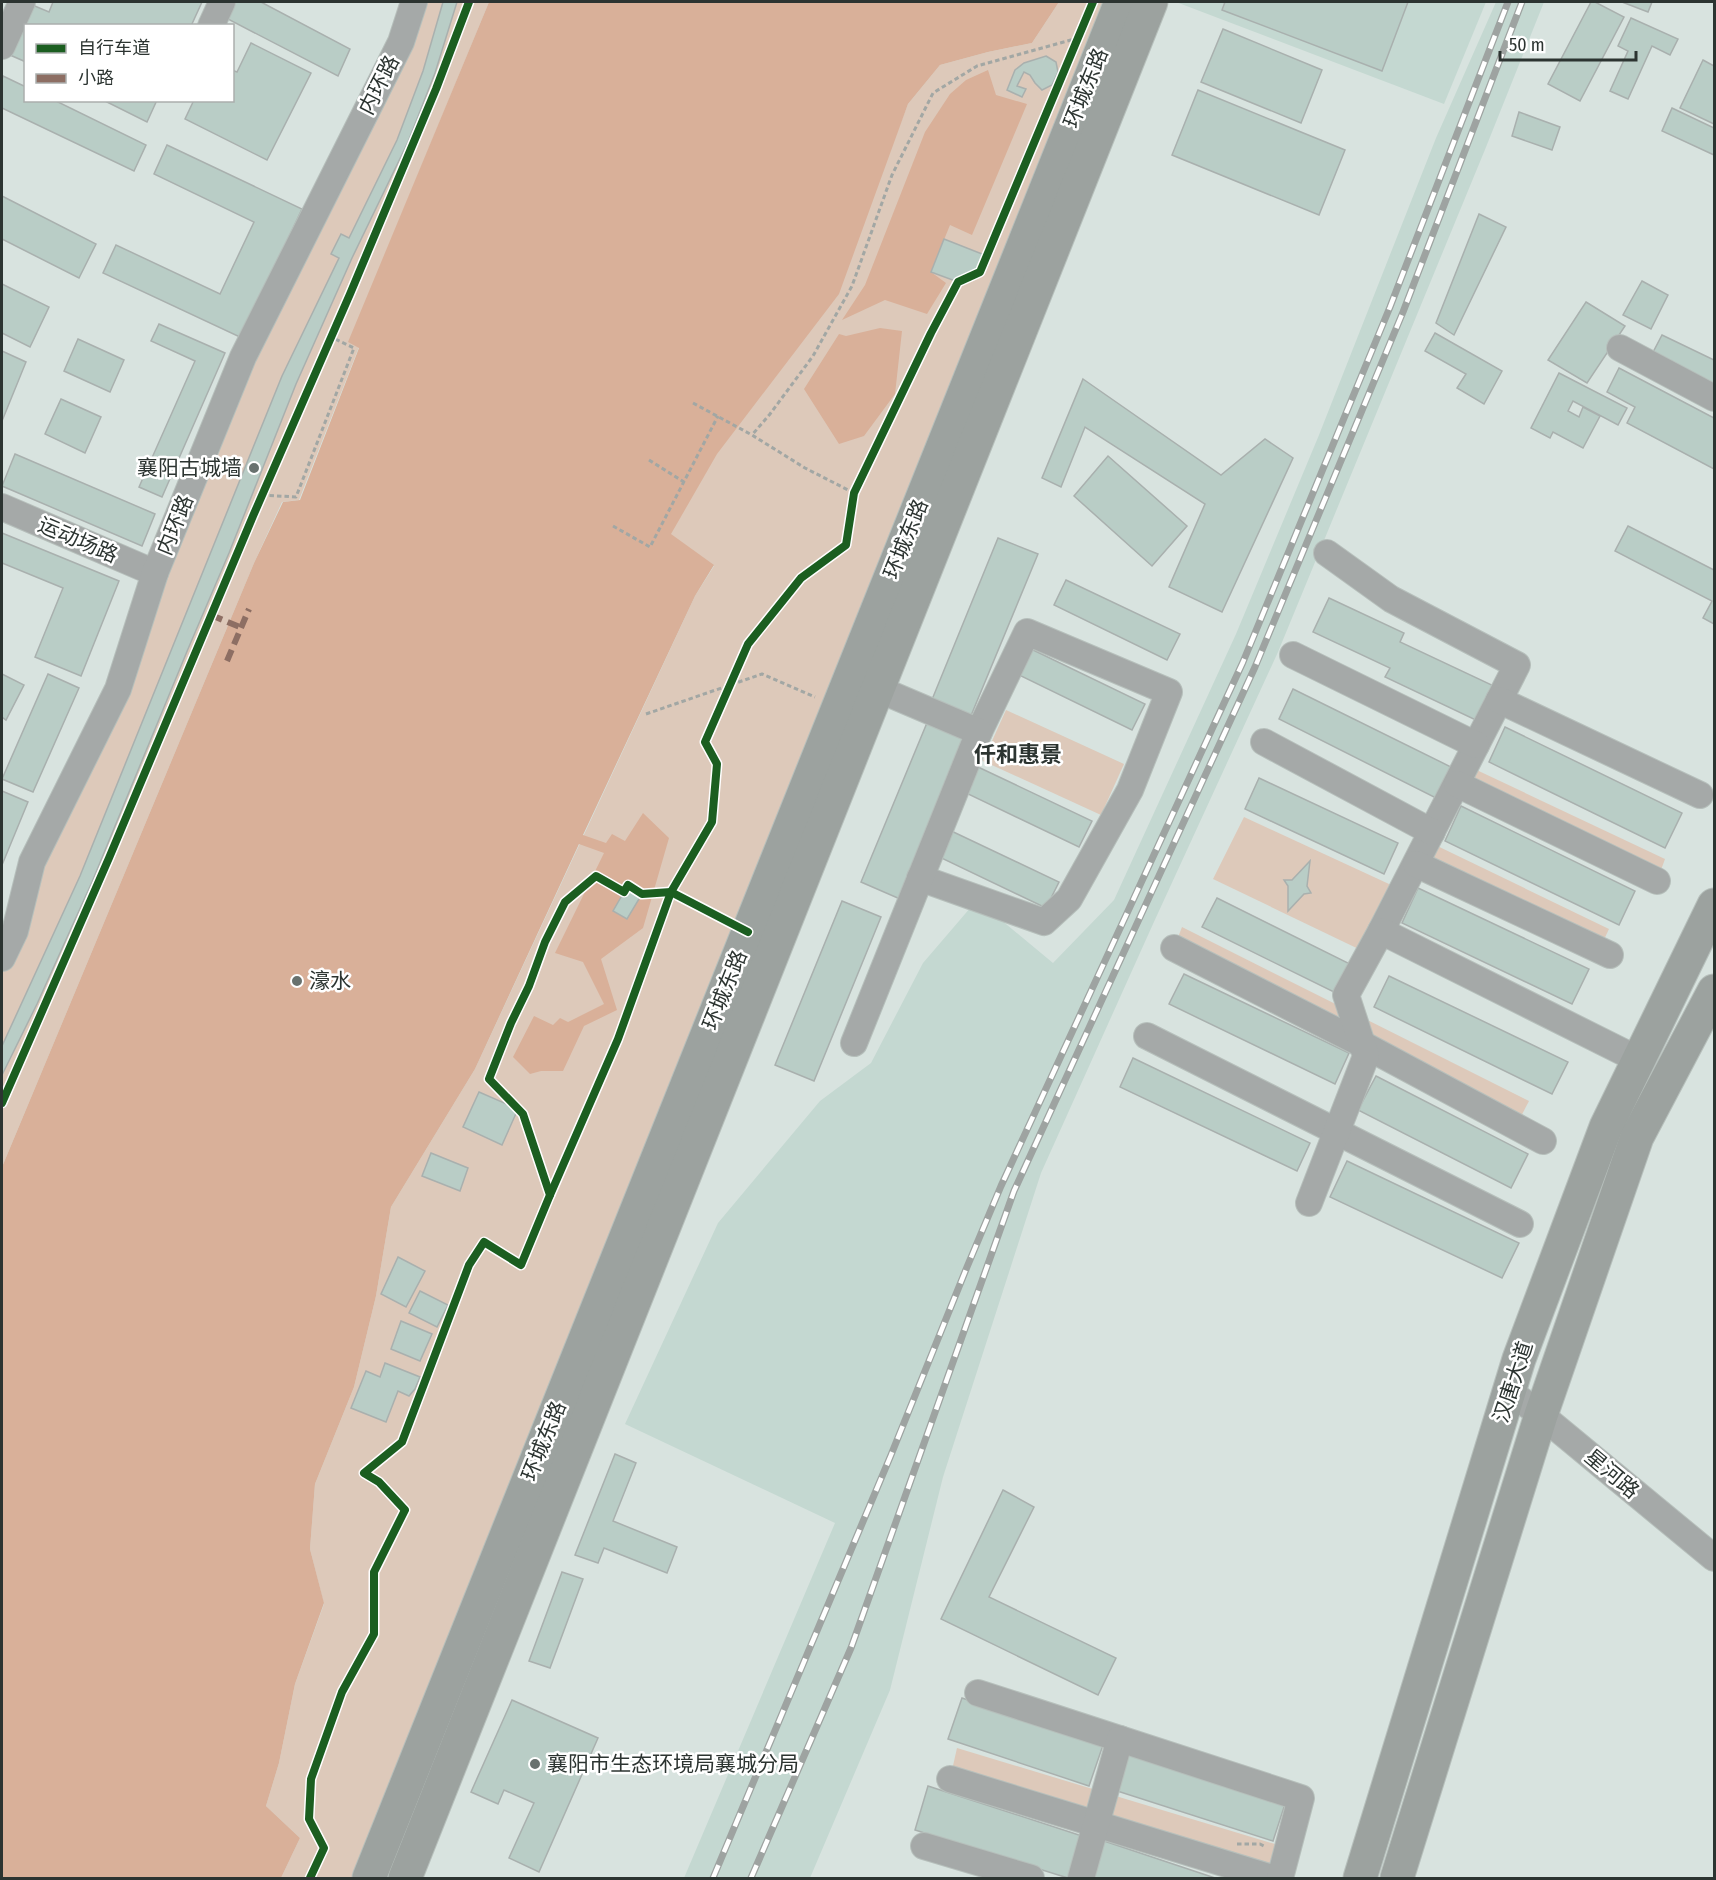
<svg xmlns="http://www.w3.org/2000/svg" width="1716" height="1880" viewBox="0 0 1716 1880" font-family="'Fira Sans Condensed','Noto Sans SC',sans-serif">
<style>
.built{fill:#c4d8d1}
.green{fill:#ddc9ba}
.water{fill:#d9b099}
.building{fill:#b9cdc6;stroke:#a9b0ae;stroke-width:1.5}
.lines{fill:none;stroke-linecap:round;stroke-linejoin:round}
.minor-casing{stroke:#b6bfbb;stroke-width:28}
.major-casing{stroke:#b6bfbb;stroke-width:35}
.path{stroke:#a2a7a4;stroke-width:3;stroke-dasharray:4.5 3;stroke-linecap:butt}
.minor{stroke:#a5a9a8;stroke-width:26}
.major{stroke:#9ca29f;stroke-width:33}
.rail-casing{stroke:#9ea3a1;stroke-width:7}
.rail{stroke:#fff;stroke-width:4.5;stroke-dasharray:14;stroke-linecap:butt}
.quiet{stroke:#8d6e63;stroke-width:6;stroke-dasharray:12 6;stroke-linecap:butt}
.cycleway-casing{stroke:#fff;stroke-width:11}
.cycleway{stroke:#1b5e20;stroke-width:8}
.poi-dot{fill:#68716e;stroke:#fff;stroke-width:2}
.labels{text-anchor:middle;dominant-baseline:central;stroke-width:5;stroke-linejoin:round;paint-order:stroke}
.street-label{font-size:21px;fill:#2c3431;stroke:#fff}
.poi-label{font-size:21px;fill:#2c3431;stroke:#fff;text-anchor:start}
.neighbourhood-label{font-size:22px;font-weight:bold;fill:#2c3431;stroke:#fff}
</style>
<rect width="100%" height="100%" fill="#d8e3df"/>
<g class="built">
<polygon points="1176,2 1486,2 1444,104"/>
<polygon points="1496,2 1544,2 1484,152 1278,652 1153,924 1041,1173 943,1477 890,1690 810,1878 684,1878 835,1523 625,1424 718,1223 820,1101 871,1063 923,963 977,900 1053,963 1114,900 1236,634 1319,435 1436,138"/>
</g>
<g class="green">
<polygon points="414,2 443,2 423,71 397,140 349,238 341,235 332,254 339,258 176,641 80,876 2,1046 2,958 155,573"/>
<polygon points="457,2 489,2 349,342 359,347 299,500 282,502 254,563 2,1167 2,1074 92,882 188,649 229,553 296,384 352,258 408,142 435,73"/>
<polygon points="1059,2 1121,2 369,1878 281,1878 300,1838 266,1806 279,1763 295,1684 324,1604 310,1549 315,1484 354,1387 376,1296 391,1207 475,1069 695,596 714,566 670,534 892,145 908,104 940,65 988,52 1032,43"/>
<polygon points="1006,710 1124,764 1101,815 983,761"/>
<polygon points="1466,765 1665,859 1657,881 1457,784"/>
<polygon points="1244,817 1402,890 1369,954 1213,879"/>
<polygon points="1427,841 1609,929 1599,950 1416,864"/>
<polygon points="1182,927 1529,1101 1516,1126 1174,948"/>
<polygon points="957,1748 1288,1848 1280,1878 950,1779"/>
</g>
<g class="water">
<polygon points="489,2 1059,2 1032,43 988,52 940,65 908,104 839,294 717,454 671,534 714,565 695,596 583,835 606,843 612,834 625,841 643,813 669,838 643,928 601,959 617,1010 584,1026 563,1071 541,1071 530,1074 513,1057 534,1016 553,1025 560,1018 568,1022 604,1004 583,962 555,953 604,853 579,844 475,1069 391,1207 376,1296 354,1387 315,1484 310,1549 324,1603 295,1684 279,1763 266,1806 300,1838 281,1878 2,1878 2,1167 254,563 283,502 300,500 359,348 348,342"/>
<polygon points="988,70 996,95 1027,104 972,235 950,225 931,272 946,283 927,314 885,300 842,320 865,285 925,132 950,94 966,80"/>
<polygon points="880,328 902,331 895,394 864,436 839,444 804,389 839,334 846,336"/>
</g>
<g class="building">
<polygon points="53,2 202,2 191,26 26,26 26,62 10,55 30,4 49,12"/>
<polygon points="235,2 261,2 350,49 338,76 226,18"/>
<polygon points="443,2 457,2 435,73 408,142 352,258 296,384 229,553 188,649 92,882 37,1004 2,1075 2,1046 80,876 282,376 339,258 331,254 341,234 349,238 397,140 423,71"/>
<polygon points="1225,2 1408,2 1382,71 1222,10"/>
<polygon points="1591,2 1595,2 1624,17 1580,101 1548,84"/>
<polygon points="1622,2 1652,2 1648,12"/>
<polygon points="1631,18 1678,39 1670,55 1652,46 1628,99 1610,91 1628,51 1618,46"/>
<polygon points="1223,29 1322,70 1301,123 1201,82"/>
<polygon points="251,43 311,73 267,160 185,119 194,100 232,100 232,70 237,72"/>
<polygon points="1046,56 1056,62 1058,72 1052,85 1042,90 1035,83 1030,75 1024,72 1017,86 1026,89 1022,97 1007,90 1015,70 1024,63"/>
<polygon points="1703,60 1714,66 1714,124 1680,108"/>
<polygon points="3,76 26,87 26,100 54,100 146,145 134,171 2,108 2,80"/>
<polygon points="1198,90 1345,150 1319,215 1172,155"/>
<polygon points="103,100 157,100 147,122"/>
<polygon points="1672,108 1714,128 1714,155 1662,131"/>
<polygon points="1519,112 1560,127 1552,150 1512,136"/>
<polygon points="167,145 302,209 242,338 103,273 116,245 220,294 254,222 154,174"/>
<polygon points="2,196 96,244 79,278 2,239"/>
<polygon points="1479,214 1506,227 1454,335 1436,323"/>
<polygon points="944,239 987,256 980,272 958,282 931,272"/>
<polygon points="1642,281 1668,295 1651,329 1623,315"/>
<polygon points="2,284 49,307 30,347 2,333"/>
<polygon points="1586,302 1625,326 1587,383 1548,360"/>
<polygon points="159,324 225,353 162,497 139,487 195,361 151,341"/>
<polygon points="1435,333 1502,371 1484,404 1457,388 1466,374 1425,351"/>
<polygon points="1662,335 1714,360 1714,391 1649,360"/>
<polygon points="78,339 124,360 110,392 64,371"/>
<polygon points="2,351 26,362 2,421"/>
<polygon points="1619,368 1714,418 1714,469 1627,423 1635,407 1607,392"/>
<polygon points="1559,373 1627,408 1618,425 1573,401 1568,411 1579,417 1583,407 1600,416 1583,448 1553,432 1550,438 1531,428"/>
<polygon points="1083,379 1221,475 1265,439 1293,458 1222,612 1169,587 1205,504 1085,427 1061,487 1042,478"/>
<polygon points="61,399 101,417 85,453 45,434"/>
<polygon points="15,454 155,514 142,546 2,486"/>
<polygon points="1108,456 1187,526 1152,566 1074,496"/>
<polygon points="1628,526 1714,570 1714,624 1703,618 1712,601 1615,551"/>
<polygon points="2,533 119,581 81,676 35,657 63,588 2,563"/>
<polygon points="998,538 1038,554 970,718 931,702"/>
<polygon points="1066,580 1180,634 1167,660 1054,605"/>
<polygon points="1329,598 1404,633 1400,642 1496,687 1480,722 1385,677 1390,668 1313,632"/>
<polygon points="1031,649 1145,704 1132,730 1019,675"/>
<polygon points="2,674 24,685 6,720 2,717"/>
<polygon points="48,674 79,688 33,792 2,779"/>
<polygon points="1293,689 1451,767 1436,798 1279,719"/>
<polygon points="929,718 968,734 900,899 861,882"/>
<polygon points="1505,727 1682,813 1665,848 1489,762"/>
<polygon points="978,767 1092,821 1079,847 966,793"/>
<polygon points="1259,778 1398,843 1384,874 1245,809"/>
<polygon points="2,791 28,802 2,865"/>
<polygon points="1461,806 1635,891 1619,925 1445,841"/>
<polygon points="945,828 1059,882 1046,908 933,854"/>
<polygon points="1310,861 1307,886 1311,893 1304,894 1288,911 1288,886 1284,880 1292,880"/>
<polygon points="628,885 642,894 627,919 613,911"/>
<polygon points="1418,888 1589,969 1572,1004 1402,923"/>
<polygon points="1217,898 1352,965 1338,994 1202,927"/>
<polygon points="842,901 881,917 814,1081 775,1065"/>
<polygon points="1184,974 1349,1053 1335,1084 1169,1004"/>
<polygon points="1389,976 1568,1062 1552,1094 1374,1007"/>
<polygon points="1133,1058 1310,1143 1297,1171 1120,1087"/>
<polygon points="1376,1076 1528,1154 1511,1188 1358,1110"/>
<polygon points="479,1092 518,1109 502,1145 463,1127"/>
<polygon points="431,1153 468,1168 460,1191 422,1176"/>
<polygon points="1347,1161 1519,1243 1502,1278 1330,1197"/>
<polygon points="398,1257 425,1271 406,1307 381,1294"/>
<polygon points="420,1291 448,1305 437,1327 409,1313"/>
<polygon points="401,1321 432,1334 420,1361 391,1349"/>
<polygon points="385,1363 420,1377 415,1389 409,1396 398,1391 386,1422 351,1408 366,1371 380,1377"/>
<polygon points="615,1454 636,1463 613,1521 677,1547 667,1573 604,1548 598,1563 575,1555"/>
<polygon points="1003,1490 1034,1507 989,1597 1116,1658 1098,1695 941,1619"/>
<polygon points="562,1572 583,1579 550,1668 529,1661"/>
<polygon points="962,1698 1103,1745 1089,1786 948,1739"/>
<polygon points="512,1700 598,1738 539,1872 509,1858 534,1803 504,1790 498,1804 471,1792"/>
<polygon points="1122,1752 1285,1804 1273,1841 1111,1789"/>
<polygon points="928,1786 1082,1836 1068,1878 915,1830"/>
<polygon points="1101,1840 1215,1878 1089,1878"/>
</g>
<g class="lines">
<g class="minor-casing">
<g id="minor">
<polyline points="211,26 222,2"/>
<polyline points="2,46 22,2"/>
<polyline points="1620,348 1714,398"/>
<polyline points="2,507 155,573"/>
<polyline points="1327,553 1391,599 1517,665 1381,931"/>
<polyline points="1293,655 1476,745"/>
<polyline points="1499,700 1700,795"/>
<polyline points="1264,742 1432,832"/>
<polyline points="1457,784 1657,881"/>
<polyline points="1416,864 1610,955"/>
<polyline points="920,878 1044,922 1069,899 1130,790 1169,692 1027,632 979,732"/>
<polyline points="1174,948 1362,1044 1543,1141"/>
<polyline points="2,958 15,931 32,862 118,689 155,573 243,357 401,42 414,2"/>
<polyline points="1147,1036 1520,1224"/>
<polyline points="854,1043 979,732 878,689"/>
<polyline points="1309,1203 1366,1056 1346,995 1381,931 1639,1060"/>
<polyline points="1509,1391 1541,1415 1714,1558"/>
<polyline points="978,1693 1120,1739"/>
<polyline points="950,1779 1272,1878"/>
<polyline points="924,1846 1031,1878"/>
<polyline points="1081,1878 1120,1739 1301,1798 1280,1878"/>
</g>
</g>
<g class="major-casing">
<g id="major">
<polyline points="369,1878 1121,2"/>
<polyline points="405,1878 1151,2"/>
<polyline points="1360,1878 1519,1359 1606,1127 1714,905"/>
<polyline points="1397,1878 1541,1415 1637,1137 1714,991"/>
</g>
</g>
<g class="path">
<polyline points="693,403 752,435"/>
<polyline points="649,460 684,482"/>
<polyline points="854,493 805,468 752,435 770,414 813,356 852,286 892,175 933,93 977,66 1078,38"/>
<polyline points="262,495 296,497 354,348 331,337"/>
<polyline points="613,526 650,547 718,416"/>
<polyline points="646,714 762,674 815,697"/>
<polyline points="1237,1844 1260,1844 1266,1847"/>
</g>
<use href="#minor" class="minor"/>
<use href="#major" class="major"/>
<g class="rail-casing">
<g id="rail">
<polyline points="713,1878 891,1455 967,1267 1001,1186 1243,662 1390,307 1508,2"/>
<polyline points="751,1878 851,1648 1014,1191 1255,667 1403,312 1522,2"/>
</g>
</g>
<use href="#rail" class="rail"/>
<g class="quiet">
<polyline points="211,615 242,628"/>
<polyline points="227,661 249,609"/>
</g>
<g class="cycleway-casing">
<g id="cycleway">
<polyline points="2,1103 109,858 253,516 350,294 436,89 469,2"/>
<polyline points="550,1195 618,1039 671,892 712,822 717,764 705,742 748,644 801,578 846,545 854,493 931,333 958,282 980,272 1093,2"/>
<polyline points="310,1878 324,1848 309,1819 311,1779 342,1692 374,1634 374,1572 405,1510 379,1482 364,1473 402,1442 469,1265 484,1242 521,1265 550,1195 523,1114 489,1079 511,1023 529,986 545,942 565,902 596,876 624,892 628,885 642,894 671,892 748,932"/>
</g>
</g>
<use href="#cycleway" class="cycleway"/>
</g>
<g class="poi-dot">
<circle cx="254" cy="468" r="6"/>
<circle cx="297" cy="981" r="6"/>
<circle cx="535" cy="1764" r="6"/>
</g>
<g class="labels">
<g class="street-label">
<text transform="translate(379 85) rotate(-63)">内环路</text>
<text transform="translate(1086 88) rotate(-68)">环城东路</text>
<text transform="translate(175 525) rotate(-68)">内环路</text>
<text transform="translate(906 539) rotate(-68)">环城东路</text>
<text transform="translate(78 540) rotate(23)">运动场路</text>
<text transform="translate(725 990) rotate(-68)">环城东路</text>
<text transform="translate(1513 1382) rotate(-72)">汉唐大道</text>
<text transform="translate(544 1441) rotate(-68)">环城东路</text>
<text transform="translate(1612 1474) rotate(40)">星河路</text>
</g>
<g class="poi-label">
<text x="242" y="468" text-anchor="end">襄阳古城墙</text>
<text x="309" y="981">濠水</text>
<text x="547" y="1764">襄阳市生态环境局襄城分局</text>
</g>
<g class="neighbourhood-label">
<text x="1018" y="754">仟和惠景</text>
</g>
</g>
<rect width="1716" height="1880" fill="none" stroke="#2c3431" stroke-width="6"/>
<rect x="24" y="24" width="210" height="78" fill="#ffffff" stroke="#abaead" stroke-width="1.5"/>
<rect x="36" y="44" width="30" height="9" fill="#1b5e20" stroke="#abaead" stroke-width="1.5"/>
<text x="78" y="54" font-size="18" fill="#2c3431">自行车道</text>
<rect x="36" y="74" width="30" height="9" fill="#8d6e63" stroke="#abaead" stroke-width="1.5"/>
<text x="78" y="84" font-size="18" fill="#2c3431">小路</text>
<path d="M1500 51v9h136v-9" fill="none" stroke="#2c3431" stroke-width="3"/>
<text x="1509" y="51" font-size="18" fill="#2c3431" stroke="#ffffff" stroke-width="4.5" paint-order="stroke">50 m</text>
</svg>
